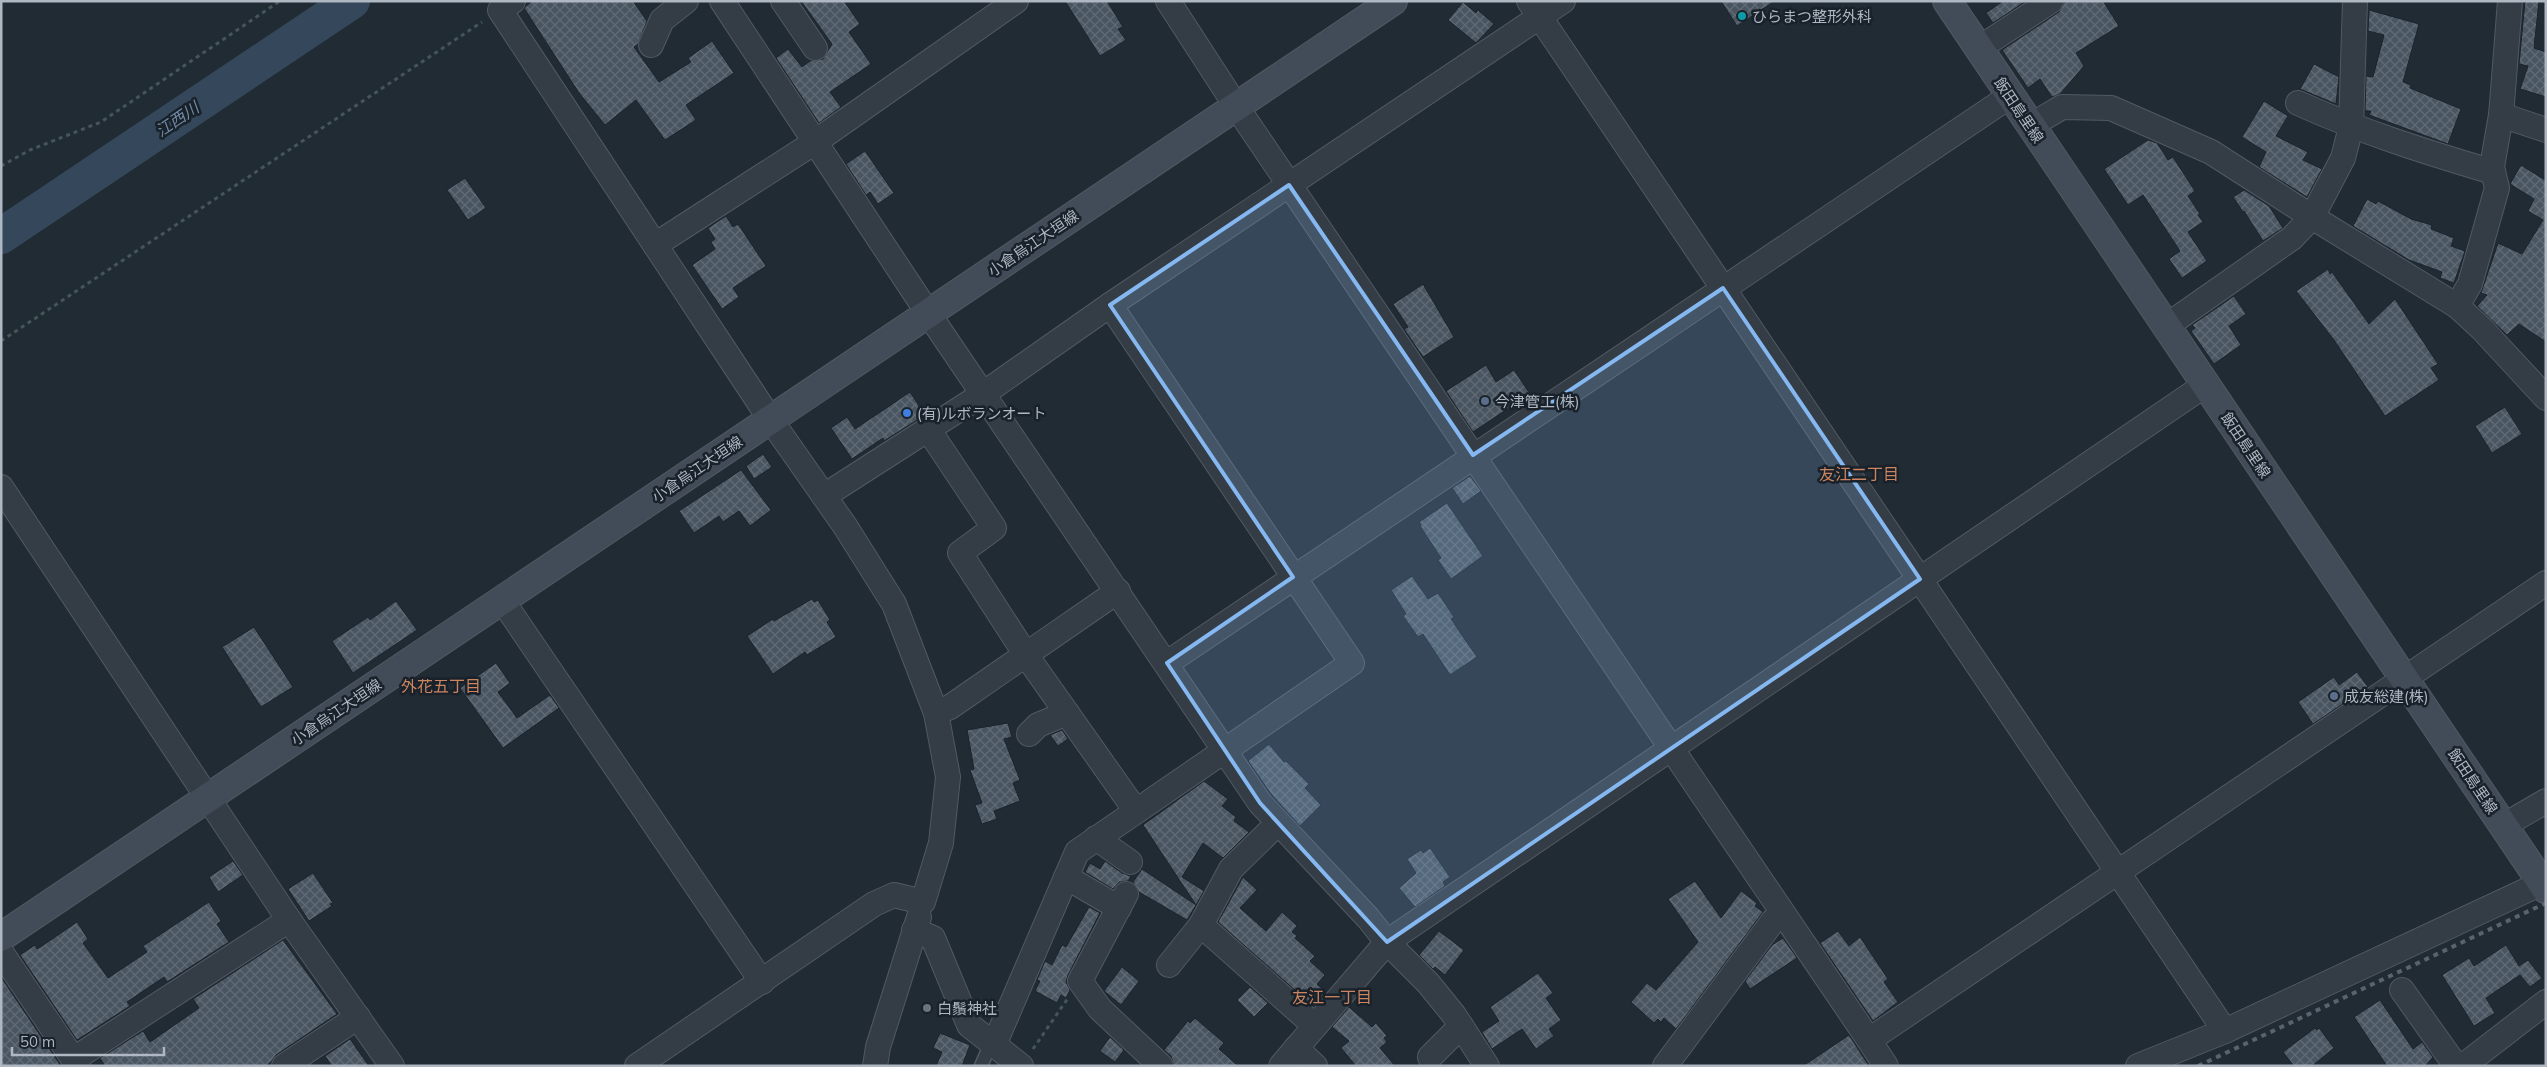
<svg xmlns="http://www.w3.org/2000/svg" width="2547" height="1067" viewBox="0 0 2547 1067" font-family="Mulish,'Noto Sans JP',sans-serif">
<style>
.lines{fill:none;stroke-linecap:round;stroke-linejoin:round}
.river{stroke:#35485b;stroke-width:36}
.building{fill:url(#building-cross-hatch);stroke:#1b232c}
.lane-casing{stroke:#515a63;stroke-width:15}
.street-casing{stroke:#515a63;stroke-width:26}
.secondary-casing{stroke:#515a63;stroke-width:30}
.path{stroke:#445657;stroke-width:3;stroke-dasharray:4 4;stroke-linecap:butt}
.lane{stroke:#343c45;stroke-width:12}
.street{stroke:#343c45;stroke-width:24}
.secondary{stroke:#424c58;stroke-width:28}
.rail{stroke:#58636e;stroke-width:4;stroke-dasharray:5 5;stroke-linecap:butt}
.marked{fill:#85b7f0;fill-opacity:0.2;stroke:#85b7f0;stroke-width:4;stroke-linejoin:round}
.culture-dot{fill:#0f9aa8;stroke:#19212a;stroke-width:2}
.service-dot{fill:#5c6f8a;stroke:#19212a;stroke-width:2}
.shop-dot{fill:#3f7fe0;stroke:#19212a;stroke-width:2}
.worship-dot{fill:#6b7280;stroke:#19212a;stroke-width:2}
.labels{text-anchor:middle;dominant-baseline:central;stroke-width:5;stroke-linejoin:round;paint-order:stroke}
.poi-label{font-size:15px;fill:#aeb7c2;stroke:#19212a;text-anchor:start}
.street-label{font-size:15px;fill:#aeb7c2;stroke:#19212a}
.water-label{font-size:16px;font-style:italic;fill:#708ba5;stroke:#19212a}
.neighbourhood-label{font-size:16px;fill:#cb8560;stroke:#19212a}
</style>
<defs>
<pattern id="building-cross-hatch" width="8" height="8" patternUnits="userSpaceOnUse" patternTransform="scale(1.25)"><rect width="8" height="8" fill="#495560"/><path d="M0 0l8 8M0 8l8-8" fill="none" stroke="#616b75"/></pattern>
</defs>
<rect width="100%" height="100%" fill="#212b34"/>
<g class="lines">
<polyline class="river" points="1,236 352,1"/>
</g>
<g class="building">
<polygon points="532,1 633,1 647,21 638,44 634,47 659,82 691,62 688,58 712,41 734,73 686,105 696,120 665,140 636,100 605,125 579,93 524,8"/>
<polygon points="801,1 844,1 860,24 849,32 871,64 830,92 841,107 819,123 776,58 788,49 802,67 810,61 823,59 832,44"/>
<polygon points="1065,1 1107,1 1123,27 1118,29 1126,40 1100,56"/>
<polygon points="1721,1 1775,1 1737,26"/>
<polygon points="2003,1 2026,1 1993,23 1986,13"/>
<polygon points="2065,1 2103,1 2119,26 2076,53 2084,66 2060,94 2052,97 2040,79 2028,88 2002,50 2059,12"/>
<polygon points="2525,1 2539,1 2534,48 2546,52 2546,97 2520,89 2528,66 2519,64"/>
<polygon points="1463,2 1476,13 1478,10 1494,24 1476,43 1448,20"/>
<polygon points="2369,10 2419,24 2403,82 2411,85 2410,88 2461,109 2448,144 2369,115 2371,111 2365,111 2366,76 2373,77 2384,35 2368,31"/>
<polygon points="2314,64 2339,77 2336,104 2300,89"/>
<polygon points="2264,101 2288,116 2276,136 2308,152 2303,160 2322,169 2307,197 2259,167 2266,152 2242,137"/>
<polygon points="2148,140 2157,143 2168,160 2173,157 2195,191 2188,196 2200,214 2198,215 2203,222 2188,232 2207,261 2182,278 2169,259 2180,251 2143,195 2128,205 2104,169"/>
<polygon points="865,151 894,193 878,204 870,192 866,195 846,164"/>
<polygon points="2521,165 2545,180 2546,178 2546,342 2519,324 2507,335 2477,306 2487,295 2481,293 2498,243 2522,254 2543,220 2528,211 2534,199 2510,184"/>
<polygon points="465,178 486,208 468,220 447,190"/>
<polygon points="2244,190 2269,206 2283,228 2263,241 2244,211 2243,212 2233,197"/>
<polygon points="2367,199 2376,204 2378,201 2411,219 2432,225 2431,229 2454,238 2451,246 2465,251 2454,283 2440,278 2442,272 2409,260 2353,226"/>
<polygon points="726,216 733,227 738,224 766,266 733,288 739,297 722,309 692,265 715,249 711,242 715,239 708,228"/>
<polygon points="2328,269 2330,274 2332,272 2369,324 2395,299 2438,364 2431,368 2439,380 2385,416 2334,340 2296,291"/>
<polygon points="1423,284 1454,337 1423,357 1404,329 1408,327 1393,304"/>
<polygon points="2234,296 2246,314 2229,326 2241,345 2214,364 2191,331 2195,328 2192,325"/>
<polygon points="1486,365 1496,382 1514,370 1530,394 1473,432 1446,391"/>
<polygon points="910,392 925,415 884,441 883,438 852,459 831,428 847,417 855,429"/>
<polygon points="2505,407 2522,434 2492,453 2475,426"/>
<polygon points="763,454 772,467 754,479 746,466"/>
<polygon points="741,470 771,510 750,526 739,511 723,522 719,516 694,533 679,511"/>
<polygon points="1470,476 1481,491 1463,504 1452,488"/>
<polygon points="1447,503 1483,556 1451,579 1438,560 1441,558 1420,526 1421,525 1419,522"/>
<polygon points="1412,576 1428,599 1438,593 1454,617 1451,619 1477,657 1450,675 1423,634 1418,637 1403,616 1406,614 1391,590"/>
<polygon points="812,599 814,602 818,600 830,620 827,622 836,637 807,655 805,652 773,674 747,636 773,619 774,621"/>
<polygon points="396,601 417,630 353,673 332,641 368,617 370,620"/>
<polygon points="254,627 293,687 261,707 222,647"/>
<polygon points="496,663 510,683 498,692 517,718 550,695 559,708 503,748 460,688"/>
<polygon points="2357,672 2368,687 2313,724 2298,702 2334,677 2339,685"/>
<polygon points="1008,723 1012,737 1004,739 1020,780 1013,783 1020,801 994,811 997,819 982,824 975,805 982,803 970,770 974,769 967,730"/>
<polygon points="1062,730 1068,739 1058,746 1050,735"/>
<polygon points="1269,744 1284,762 1286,761 1309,784 1305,788 1321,805 1300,826 1271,794 1248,761"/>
<polygon points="1204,781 1228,799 1222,806 1236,817 1234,821 1249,832 1223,858 1203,843 1182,877 1204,891 1196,905 1143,825"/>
<polygon points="1430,848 1450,877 1443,882 1445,886 1415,907 1399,888 1416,873 1407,859 1421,850 1423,853"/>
<polygon points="233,861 243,875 218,892 209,877"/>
<polygon points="1105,861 1122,873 1131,876 1128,881 1119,882 1113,889 1085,872 1090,863 1100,869"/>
<polygon points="1142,869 1196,905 1187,920 1139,892 1133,882"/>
<polygon points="313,873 333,903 330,904 332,906 309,921 288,889"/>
<polygon points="1243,877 1257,890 1240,908 1266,931 1282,912 1297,926 1292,932 1297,936 1295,938 1315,956 1310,961 1325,975 1317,984 1326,992 1314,1007 1218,922"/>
<polygon points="1695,881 1721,918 1741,891 1757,903 1755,906 1763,912 1676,1029 1664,1018 1661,1022 1658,1019 1654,1023 1631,1002 1647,983 1656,990 1698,942 1668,899"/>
<polygon points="209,902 221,921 217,924 229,942 167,982 164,977 127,1002 130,1006 77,1040 20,955 35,945 37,949 42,946 77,922 88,939 83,943 108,978 147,952 143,946"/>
<polygon points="1089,907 1100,913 1068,975 1066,982 1070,990 1066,998 1061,995 1057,1003 1035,991 1040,981 1037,980 1045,961 1052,965 1062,945 1066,947"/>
<polygon points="1439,931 1464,950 1445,975 1435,967 1433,969 1419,955"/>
<polygon points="1838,931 1849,946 1860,937 1888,979 1884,982 1898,1002 1873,1021 1820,943"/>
<polygon points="1783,938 1797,958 1750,989 1745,981 1772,945"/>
<polygon points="283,940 337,1014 276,1055 271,1062 266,1066 105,1066 100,1058 143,1031 150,1042 199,1008 193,999"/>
<polygon points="2506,945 2519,966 2528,960 2542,978 2530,987 2520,975 2486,998 2495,1013 2474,1026 2442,975 2469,958 2474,966"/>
<polygon points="1122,967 1139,981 1121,1005 1104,991"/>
<polygon points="1538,973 1553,993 1546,998 1561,1020 1549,1029 1554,1036 1536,1049 1522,1029 1492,1049 1482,1032 1499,1021 1490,1007"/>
<polygon points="1,977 61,1066 1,1066"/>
<polygon points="1250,987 1268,1003 1254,1017 1237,1000"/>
<polygon points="2380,1000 2413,1049 2422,1042 2433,1057 2425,1066 2387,1066 2354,1017"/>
<polygon points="1349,1007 1372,1027 1376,1023 1387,1036 1384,1038 1387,1042 1380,1048 1395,1066 1356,1066 1341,1048 1349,1041 1332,1027"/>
<polygon points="1195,1018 1224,1043 1219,1049 1238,1066 1174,1066 1171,1056 1164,1050 1188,1021 1190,1023"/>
<polygon points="2315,1028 2317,1030 2319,1028 2334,1048 2312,1066 2294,1066 2283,1052"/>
<polygon points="940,1033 970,1045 962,1066 936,1066 942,1052 933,1048"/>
<polygon points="1849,1035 1869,1066 1803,1066"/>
<polygon points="1110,1037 1124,1050 1115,1062 1100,1051"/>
<polygon points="350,1039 369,1066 332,1066 325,1056"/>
</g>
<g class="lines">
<g class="lane-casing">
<polyline id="lane" points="981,1066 991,1043"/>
</g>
<g class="street-casing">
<g id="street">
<polyline points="513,1 500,10 770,419 845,526 894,604 936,713 948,777 941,843 923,902 894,895 874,904 637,1066"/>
<polyline points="722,1 928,313 1260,803 1368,918 1387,942 1428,983 1454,1015 1487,1066"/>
<polyline points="783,1 815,48"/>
<polyline points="1168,1 1236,106 1869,1040 2546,583"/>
<polyline points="1529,1 2225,1031"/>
<polyline points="651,45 662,20 686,1"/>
<polyline points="1978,49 2051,1"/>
<path d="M2298,103C2362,132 2426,152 2493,172"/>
<polyline points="2501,116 2510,1"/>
<polyline points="2030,126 2062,107 2111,108 2211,152 2312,217 2457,306 2482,329 2546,398"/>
<polyline points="655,245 815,142 1016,1"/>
<polyline points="2457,306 2470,284 2497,188 2492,167 2501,115 2546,130"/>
<polyline points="2165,327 2292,238 2312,217 2343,158 2351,127 2355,1"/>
<polyline points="928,429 994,528 960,553 1026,655 1136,811"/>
<polyline points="1,487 289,920 392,1066"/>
<polyline points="824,496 983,394 1110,305 1563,1"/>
<polyline points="502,600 762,982"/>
<polyline points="1167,663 2010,96"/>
<polyline points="936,713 950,707 1118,591"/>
<polyline points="1029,734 1038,725 1067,713"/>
<polyline points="1278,823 1231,869 1201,925 1315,1026"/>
<polyline points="2503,826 2546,801"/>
<polyline points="1096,838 1130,862"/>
<polyline points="1066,877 1119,908"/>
<polyline points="1126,894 1080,981 1100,1009 1161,1066"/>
<polyline points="914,930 933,938 969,1025 1021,1066"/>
<polyline points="1,952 78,1066"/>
<polyline points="1169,965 1201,925"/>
<polyline points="2402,990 2456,1066"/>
<polyline points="1869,1040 1886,1066"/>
<polyline points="994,1045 1077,852 1352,663 1110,305"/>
<polyline points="1296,1048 1315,1066"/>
<polyline points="1430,1057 1461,1026"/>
<polyline points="74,1059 289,920"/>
<polyline points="284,1066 358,1017"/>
<polyline points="875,1066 878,1047 919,917"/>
<polyline points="1281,1066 1387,942 2205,385"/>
<polyline points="1665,1066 1773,921 1783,914"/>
<polyline points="2138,1066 2225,1031 2542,883"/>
<polyline points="2463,1066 2546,1002"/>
</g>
</g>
<g class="secondary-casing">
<g id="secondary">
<polyline points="1947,1 2546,889"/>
<polyline points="1,937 1393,1"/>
</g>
</g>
<g class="path">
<polyline points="1,166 30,150 101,122 280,1"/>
<polyline points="1,341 482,22"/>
<polyline points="1033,1049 1068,998"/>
</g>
<use href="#lane" class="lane"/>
<use href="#street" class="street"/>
<use href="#secondary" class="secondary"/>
<polyline class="rail" points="2198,1066 2546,903"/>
</g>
<path class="marked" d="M1289,185L1473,455L1723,288L1920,579L1387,942L1260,803L1167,663L1293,577L1110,305Z"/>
<circle class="culture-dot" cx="1742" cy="16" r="5"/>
<g class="service-dot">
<circle cx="1485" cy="401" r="5"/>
<circle cx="2334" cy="696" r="5"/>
</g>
<circle class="shop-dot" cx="907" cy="413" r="5"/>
<circle class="worship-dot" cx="927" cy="1008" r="5"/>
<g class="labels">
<g class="poi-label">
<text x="1752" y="16">ひらまつ整形外科</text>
<text x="1495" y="401">今津管工(株)</text>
<text x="917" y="413">(有)ルボランオート</text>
<text x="2344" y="696">成友総建(株)</text>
<text x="937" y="1008">白鬚神社</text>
</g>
<g class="street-label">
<text transform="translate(2019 110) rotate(56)">飯田島里線</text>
<text transform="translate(1033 243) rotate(-34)">小倉烏江大垣線</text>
<text transform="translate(2246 445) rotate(56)">飯田島里線</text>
<text transform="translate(697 469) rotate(-34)">小倉烏江大垣線</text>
<text transform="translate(336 712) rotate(-34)">小倉烏江大垣線</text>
<text transform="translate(2473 781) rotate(56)">飯田島里線</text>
</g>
<g class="water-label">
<text transform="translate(177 119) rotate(-34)">江西川</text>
</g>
<g class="neighbourhood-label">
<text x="1859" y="474">友江二丁目</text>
<text x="441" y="686">外花五丁目</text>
<text x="1332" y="997">友江一丁目</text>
</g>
</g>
<rect width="2547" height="1067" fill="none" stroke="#aeb7c2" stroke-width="5"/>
<path d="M12 1047v8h152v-8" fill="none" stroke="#aeb7c2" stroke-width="2.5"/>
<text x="20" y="1047" font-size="15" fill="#aeb7c2" stroke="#19212a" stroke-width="4" paint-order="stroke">50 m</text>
</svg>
